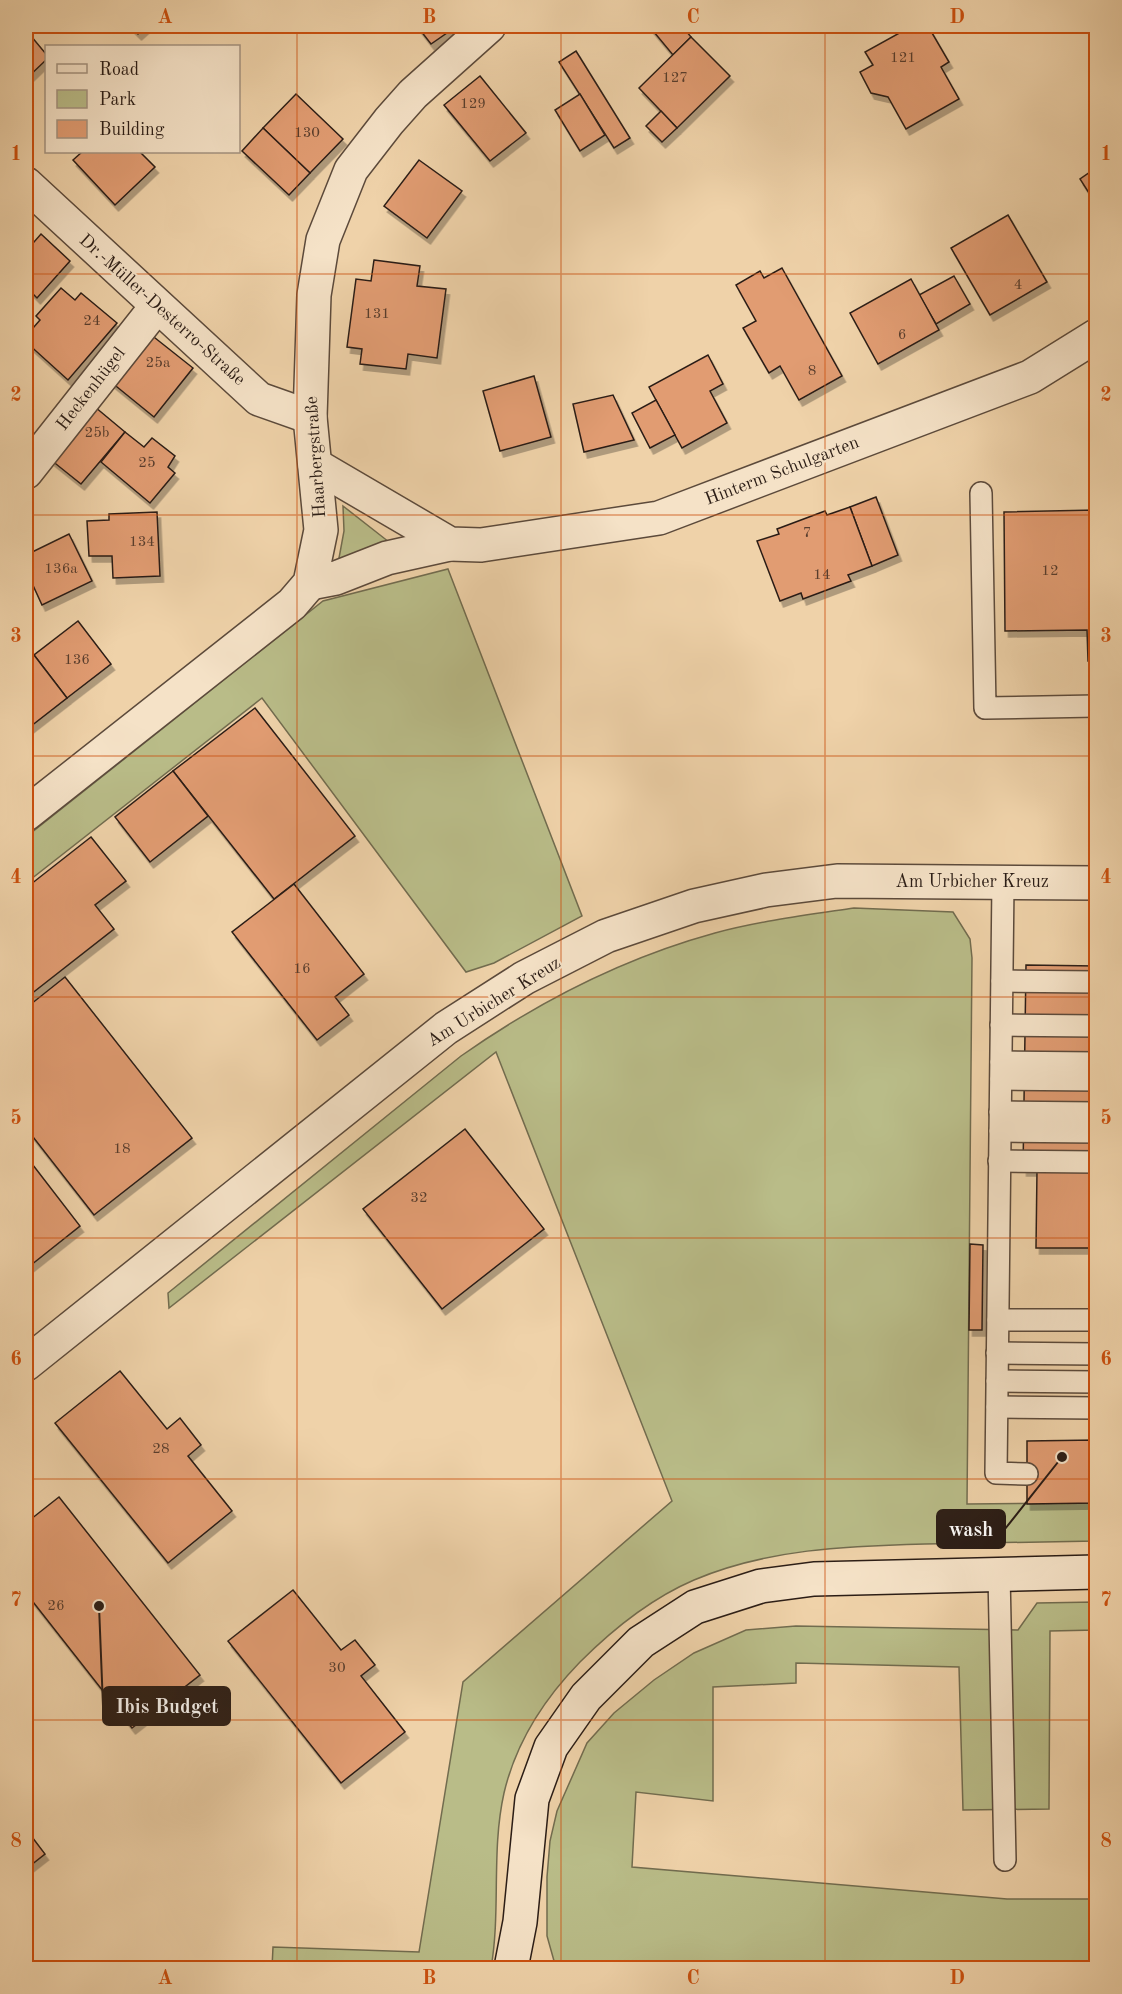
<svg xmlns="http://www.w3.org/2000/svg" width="1122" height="1994" viewBox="0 0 1122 1994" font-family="'Old Standard TT',serif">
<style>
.green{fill:#b9bc88;stroke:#726c4f;stroke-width:1.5}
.building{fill:#e19c72;stroke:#2b1d16;stroke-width:1.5;filter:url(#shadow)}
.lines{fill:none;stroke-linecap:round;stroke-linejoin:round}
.service-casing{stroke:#5c4a3b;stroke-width:24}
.minor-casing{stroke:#5c4a3b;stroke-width:36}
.secondary-casing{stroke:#2b1d16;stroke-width:36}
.service{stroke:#f5e2c7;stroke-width:21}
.minor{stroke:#f5e2c7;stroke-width:33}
.secondary{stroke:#f5e2c7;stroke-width:33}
.grid{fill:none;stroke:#cc500e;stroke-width:1.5;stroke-opacity:0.55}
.labels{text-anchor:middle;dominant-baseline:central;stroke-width:4.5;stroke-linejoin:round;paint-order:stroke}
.number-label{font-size:15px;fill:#583d2d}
.street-label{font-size:18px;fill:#2b1d16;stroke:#f5e2c7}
.leader{fill:none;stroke:#2b1d16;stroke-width:2}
.callout-dot{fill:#2b1d16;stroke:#f5e2c7;stroke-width:2}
.callout{fill:#2b1d16;stroke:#2b1d16;stroke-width:2}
.callout-label{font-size:20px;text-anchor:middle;font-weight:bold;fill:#fff}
.neatline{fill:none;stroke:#cc500e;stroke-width:2}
.grid-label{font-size:20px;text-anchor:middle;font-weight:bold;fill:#cc500e}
</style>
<defs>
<filter id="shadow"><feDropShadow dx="3.5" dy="6" stdDeviation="0" flood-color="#0004"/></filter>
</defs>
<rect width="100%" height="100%" fill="#efd2a9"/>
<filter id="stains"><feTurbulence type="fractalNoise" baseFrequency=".00333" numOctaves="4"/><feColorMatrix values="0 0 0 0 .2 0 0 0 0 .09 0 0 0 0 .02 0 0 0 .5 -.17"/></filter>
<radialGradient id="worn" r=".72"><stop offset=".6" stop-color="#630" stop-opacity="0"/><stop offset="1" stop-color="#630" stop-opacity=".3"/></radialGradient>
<g class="green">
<polygon points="343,506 389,542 337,569 344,531"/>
<polygon points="448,569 582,916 494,963 466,972 262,698 26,883 26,837 323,601"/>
<path d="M854,908L953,912L970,939L972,958L967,1504L1096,1503V1541C1039,1542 982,1543 925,1544C846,1546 767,1549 694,1580C652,1598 612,1630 580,1662C544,1699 516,1742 504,1793C491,1851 501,1911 491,1968H272L273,1947L419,1952L463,1682L672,1501L496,1052L169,1308L168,1293L461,1056C538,1002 624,958 715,933C760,921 807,915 854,908Z"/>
<polygon points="1096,1602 1096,1630 1050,1631 1049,1809 963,1810 959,1667 796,1663 796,1683 713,1687 713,1801 636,1792 632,1867 1007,1899 1096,1899 1096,1968 556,1968 547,1936 547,1877 550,1841 557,1811 587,1743 614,1713 654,1680 694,1653 746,1630 796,1626 1018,1630 1037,1603"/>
</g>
<g class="building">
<polygon points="130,26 147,26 138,34"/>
<polygon points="417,26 457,26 431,44"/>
<polygon points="649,26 682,26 691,37 673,55"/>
<polygon points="912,26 928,26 949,62 941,67 959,99 906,129 888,97 871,93 860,72 873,65 865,52"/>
<polygon points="26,30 46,54 46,60 26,79"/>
<polygon points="691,37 730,76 677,128 639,88"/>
<polygon points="576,51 630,138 614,148 559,62"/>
<polygon points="480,76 526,133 490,161 444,105"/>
<polygon points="296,94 343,139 310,173 263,128"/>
<polygon points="580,94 605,135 580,151 555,110"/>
<polygon points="661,111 677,128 662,142 646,126"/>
<polygon points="263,128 310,173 289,195 242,151"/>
<polygon points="82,152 140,152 155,167 115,205 73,160"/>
<polygon points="419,160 462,191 427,238 384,206"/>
<polygon points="1096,168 1096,204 1080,179"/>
<polygon points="1008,215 1047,282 990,315 951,248"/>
<polygon points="41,234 70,261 37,298 26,287 26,251"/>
<polygon points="374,260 420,266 417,286 446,289 437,358 408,354 406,369 360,364 362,349 347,347 356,279 371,281"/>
<polygon points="782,268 842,376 799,400 780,366 769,373 743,328 756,321 736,285 760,271 764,278"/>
<polygon points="954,276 970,304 936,324 919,295"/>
<polygon points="911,279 939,330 878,364 850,313"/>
<polygon points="61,288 75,300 81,293 117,323 68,380 26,342 26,336 40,320 36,316"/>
<polygon points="145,330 193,368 154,417 106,378"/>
<polygon points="708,355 723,384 710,391 727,423 682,448 649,387"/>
<polygon points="534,376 551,437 500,451 483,391"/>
<polygon points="613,395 634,440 584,452 573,404"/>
<polygon points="656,400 675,435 650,448 632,413"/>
<polygon points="95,407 125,432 81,484 51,460"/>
<polygon points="125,432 144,447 152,438 175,456 168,467 175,473 150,503 101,462"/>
<polygon points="876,497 898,555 872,566 850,507"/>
<polygon points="850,507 872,566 848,575 851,581 803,599 801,593 780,601 757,541 779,534 777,529 825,511 827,515"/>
<polygon points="1096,510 1096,661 1088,661 1087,630 1005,631 1004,512"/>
<polygon points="157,512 160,576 113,578 112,556 89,556 87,521 109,520 109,514"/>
<polygon points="69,534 92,581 42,605 26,570 26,555"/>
<polygon points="78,621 111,664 67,698 34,655"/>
<polygon points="34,655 67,698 26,730 26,661"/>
<polygon points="255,708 355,836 274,899 173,771"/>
<polygon points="173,771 208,816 150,862 115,817"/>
<polygon points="1096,820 1096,836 1092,836 1091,821"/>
<polygon points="91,837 126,881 95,905 114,929 26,998 26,888"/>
<polygon points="294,884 364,974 335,997 349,1015 317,1040 232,932"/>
<polygon points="1026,965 1096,966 1096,1170 1023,1170"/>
<polygon points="65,977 192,1138 94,1215 26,1128 26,1008"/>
<polygon points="465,1129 544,1229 442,1309 363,1209"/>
<polygon points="26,1156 80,1226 26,1269"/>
<polygon points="1037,1170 1096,1171 1096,1248 1036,1248"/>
<polygon points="970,1244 983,1245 982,1330 969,1330"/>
<polygon points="120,1371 167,1429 180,1418 201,1445 188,1456 232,1511 168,1563 55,1423"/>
<polygon points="1096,1440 1096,1503 1027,1504 1027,1441"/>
<polygon points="59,1497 200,1675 132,1728 26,1593 26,1523"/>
<polygon points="293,1590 341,1650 355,1640 375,1665 361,1676 405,1732 341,1783 228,1641"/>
<polygon points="26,1829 45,1854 26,1869"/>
</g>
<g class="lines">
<g class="service-casing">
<g id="service">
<polyline points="981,493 985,708 1096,706"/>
<polyline points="1003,883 996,1473 1027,1474"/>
<polyline points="1002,981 1096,982"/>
<polyline points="1001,1025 1096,1026"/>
<polyline points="1001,1062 1096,1063"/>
<polyline points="1001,1079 1096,1080"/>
<polyline points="1000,1112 1096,1113"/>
<polyline points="1000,1131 1096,1132"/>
<polyline points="999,1161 1096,1162"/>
<polyline points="998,1320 1096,1320"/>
<polyline points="997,1353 1096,1354"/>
<polyline points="997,1381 1096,1382"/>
<polyline points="997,1407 1096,1408"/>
<polyline points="999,1574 1005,1860"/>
</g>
</g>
<g class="minor-casing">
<g id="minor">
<polyline points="26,184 259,399 310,417"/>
<polyline points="315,465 450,544 481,545 659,518 1030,377 1096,336"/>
<polyline points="26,472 157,306"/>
<polyline points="310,583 336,578 387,558 450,544"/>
<polyline points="26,814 292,604 310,583 321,530 310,417 314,295 323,240 351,170 389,121 413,94 489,26"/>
<polyline points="26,1364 446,1028 524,978 606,936 694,906 766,890 837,881 1096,883"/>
</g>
</g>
<g class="secondary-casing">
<polyline id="secondary" points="511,1968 520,1922 532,1799 551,1747 586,1697 641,1642 695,1607 761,1586 814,1579 1096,1572"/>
</g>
<use href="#service" class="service"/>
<use href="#minor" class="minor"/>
<use href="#secondary" class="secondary"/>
</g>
<path class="grid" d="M297,26V1968M561,26V1968M825,26V1968M26,274H1096M26,515H1096M26,756H1096M26,997H1096M26,1238H1096M26,1479H1096M26,1720H1096"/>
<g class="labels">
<g class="number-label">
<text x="903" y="58">121</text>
<text x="675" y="78">127</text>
<text x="473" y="104">129</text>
<text x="307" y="133">130</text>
<text x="1018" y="285">4</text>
<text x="377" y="314">131</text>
<text x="92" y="321">24</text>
<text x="902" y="335">6</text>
<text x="158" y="363">25a</text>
<text x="812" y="371">8</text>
<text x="97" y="433">25b</text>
<text x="147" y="463">25</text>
<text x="807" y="533">7</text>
<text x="142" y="542">134</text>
<text x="61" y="569">136a</text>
<text x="1050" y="571">12</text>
<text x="822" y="575">14</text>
<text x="77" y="660">136</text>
<text x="302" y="969">16</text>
<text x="122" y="1149">18</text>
<text x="419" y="1198">32</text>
<text x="161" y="1449">28</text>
<text x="56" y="1606">26</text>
<text x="337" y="1668">30</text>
</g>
<g class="street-label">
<text transform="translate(162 310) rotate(42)">Dr.-Müller-Desterro-Straße</text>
<text transform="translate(91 389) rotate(-52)">Heckenhügel</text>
<text transform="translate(316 457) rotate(-94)">Haarbergstraße</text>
<text transform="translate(782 471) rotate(-21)">Hinterm Schulgarten</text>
<text x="972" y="882">Am Urbicher Kreuz</text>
<text transform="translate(494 1002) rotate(-32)">Am Urbicher Kreuz</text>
</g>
</g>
<path class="leader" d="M1062 1457L1005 1529M99 1606L103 1706"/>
<g class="callout-dot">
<circle cx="1062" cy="1457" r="6"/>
<circle cx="99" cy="1606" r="6"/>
</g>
<g class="callout">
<rect x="937" y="1510" width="68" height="38" rx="6"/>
<rect x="103" y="1687" width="127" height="38" rx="6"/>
</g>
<g class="callout-label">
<text x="971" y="1536">wash</text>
<text x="167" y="1713">Ibis Budget</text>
</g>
<rect width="1122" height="1994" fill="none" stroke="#efd2a9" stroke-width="66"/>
<rect x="45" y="45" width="195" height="108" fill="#f5e2c7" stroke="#a49380" stroke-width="1.5"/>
<rect x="57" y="64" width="30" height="9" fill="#f5e2c7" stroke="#a49380" stroke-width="1.5"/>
<text x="99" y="75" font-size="18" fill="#2b1d16">Road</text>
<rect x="57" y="90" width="30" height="18" fill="#b9bc88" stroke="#a49380" stroke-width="1.5"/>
<text x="99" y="105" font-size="18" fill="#2b1d16">Park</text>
<rect x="57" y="120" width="30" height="18" fill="#e19c72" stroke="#a49380" stroke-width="1.5"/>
<text x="99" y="135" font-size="18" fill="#2b1d16">Building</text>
<rect x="33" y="33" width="1056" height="1928" class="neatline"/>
<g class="grid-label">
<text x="165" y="23">A</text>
<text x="429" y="23">B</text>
<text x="693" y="23">C</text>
<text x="957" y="23">D</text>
<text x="16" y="160">1</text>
<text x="1106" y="160">1</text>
<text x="16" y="401">2</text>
<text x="1106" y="401">2</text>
<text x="16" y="642">3</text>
<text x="1106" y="642">3</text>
<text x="16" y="883">4</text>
<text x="1106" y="883">4</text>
<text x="16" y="1124">5</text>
<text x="1106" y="1124">5</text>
<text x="16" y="1365">6</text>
<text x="1106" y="1365">6</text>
<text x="16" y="1606">7</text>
<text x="1106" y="1606">7</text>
<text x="16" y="1847">8</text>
<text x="1106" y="1847">8</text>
<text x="165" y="1984">A</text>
<text x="429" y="1984">B</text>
<text x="693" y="1984">C</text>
<text x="957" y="1984">D</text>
</g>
<rect width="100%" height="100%" filter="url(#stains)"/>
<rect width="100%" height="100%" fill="url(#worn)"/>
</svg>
